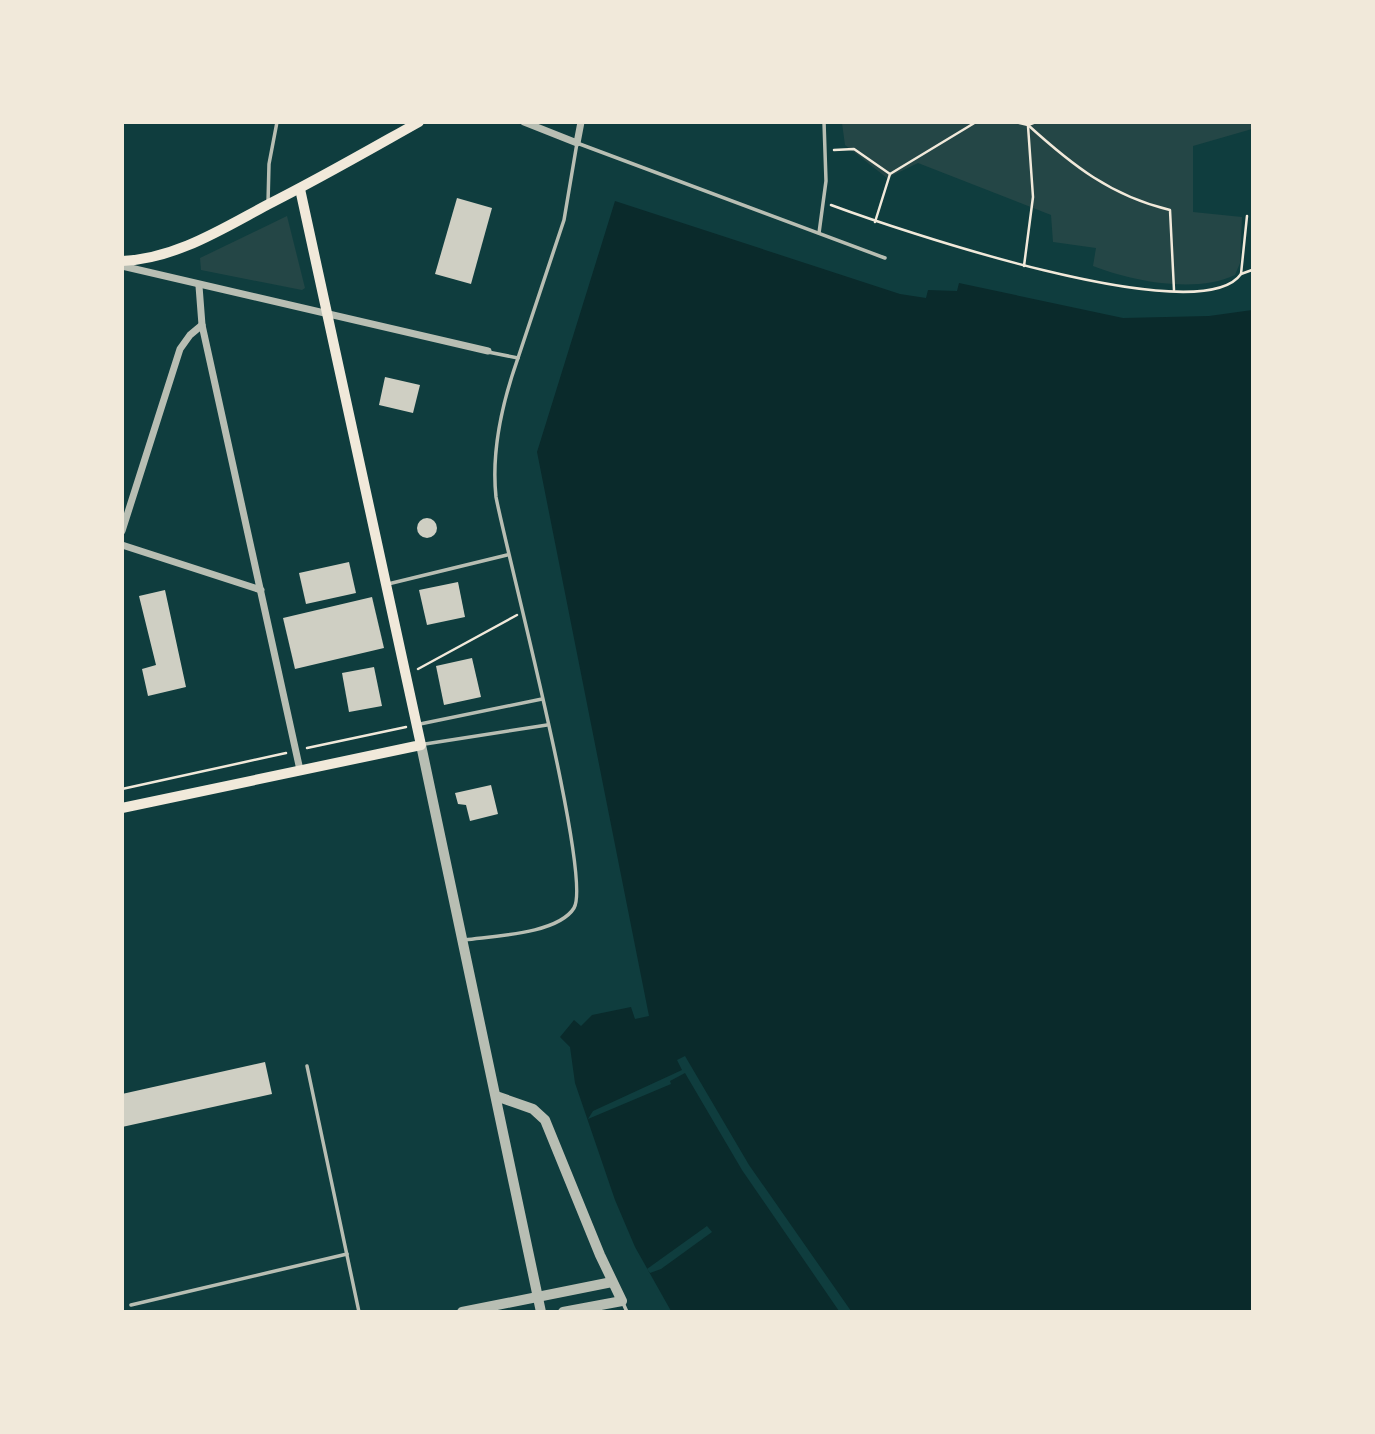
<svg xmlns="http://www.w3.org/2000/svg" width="1375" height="1434" viewBox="0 0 1375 1434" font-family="Roboto,sans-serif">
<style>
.green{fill:#244646}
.water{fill:#0a2a2b}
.pier{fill:#0f3d3e}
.building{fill:#cfcfc3}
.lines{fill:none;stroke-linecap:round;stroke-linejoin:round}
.path{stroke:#f1e9da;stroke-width:2.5}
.service{stroke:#b8beb3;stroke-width:3.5}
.minor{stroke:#b8beb3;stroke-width:7}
.tertiary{stroke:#b8beb3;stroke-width:10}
.secondary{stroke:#f1e9da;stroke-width:10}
</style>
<rect width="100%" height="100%" fill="#0f3d3e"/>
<g class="green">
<path d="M842,123H1252V129L1193,146V212L1242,217L1240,263L1235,275C1196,294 1131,281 1093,266L1096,248L1053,242L1051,215L918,163L887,178L845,145Z"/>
<polygon points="287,216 305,288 302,290 201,270 200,258"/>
</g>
<polygon class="water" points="615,201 900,294 926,298 928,290 957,291 959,283 1123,318 1209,316 1252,310 1252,1311 671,1311 635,1247 615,1200 575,1083 570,1047 560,1037 574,1020 581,1026 592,1015 631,1007 635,1019 649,1016 537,452"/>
<g class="pier">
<polygon points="685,1056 749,1165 851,1311 839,1311 742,1170 685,1073 670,1081 671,1084 588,1119 593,1111 682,1070 677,1060"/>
<polygon points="707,1226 712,1232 661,1269 650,1273 647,1269"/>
</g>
<g class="building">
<polygon points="457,198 492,208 471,284 435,274"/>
<polygon points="385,377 420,385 413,413 379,405"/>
<circle cx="427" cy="528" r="10"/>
<polygon points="349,562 356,593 306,604 299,573"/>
<polygon points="458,582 465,617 427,625 419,590"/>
<polygon points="165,590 186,687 148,696 142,669 156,665 139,596"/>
<polygon points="372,597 384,648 295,669 283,618"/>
<polygon points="472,658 481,697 444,705 436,666"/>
<polygon points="374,667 382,706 349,712 342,673"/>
<polygon points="491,785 498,814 470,821 466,805 458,804 455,793"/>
<polygon points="265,1062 272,1094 122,1127 122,1094"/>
</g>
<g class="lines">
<g class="path">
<polyline points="1015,122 1028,125 1036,122"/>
<path d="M1028,125C1072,165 1111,196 1170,210L1174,290"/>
<polyline points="834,150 854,149 890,174"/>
<path d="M831,205C893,228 1200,333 1241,274L1247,216"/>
<polyline points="875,222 890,174 976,122"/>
<polyline points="1024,266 1033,197 1028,126"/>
<polyline points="1241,274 1252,270"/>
<polyline points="418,669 517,615"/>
<polyline points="307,748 406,727"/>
<polyline points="122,789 286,753"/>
</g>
<g class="service">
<polyline points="268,203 269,164 277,122"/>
<polyline points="819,233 826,181 824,122"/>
<polyline points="488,352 518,358 564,220 577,143 885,258"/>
<polyline points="388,584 507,555"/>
<polyline points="420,724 542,699"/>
<polyline points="425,744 547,725"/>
<path d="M465,940C493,936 558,934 574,908C593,878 507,555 496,497C491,450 502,403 518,358"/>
<polyline points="307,1066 359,1312"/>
<polyline points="623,1303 627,1312"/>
<polyline points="131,1305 347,1254"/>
</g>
<g class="minor">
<polyline points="524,122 577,143 581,122"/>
<polyline points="122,266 488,351"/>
<polyline points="199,286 202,325 300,770"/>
<polyline points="122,531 180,349 190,335 202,325"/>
<polyline points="122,545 261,590"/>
</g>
<g class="tertiary">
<polyline points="421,745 541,1312"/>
<polyline points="496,1096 533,1109 545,1120 600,1255 622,1301 563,1312"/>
<polyline points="462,1312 612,1282"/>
</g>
<g class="secondary">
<path d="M122,261C175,259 222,229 267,205C319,179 369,150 419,122"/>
<polyline points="122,808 421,745 300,189"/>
</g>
</g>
<rect width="1375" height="1434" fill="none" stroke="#f1e9da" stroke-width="248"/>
</svg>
